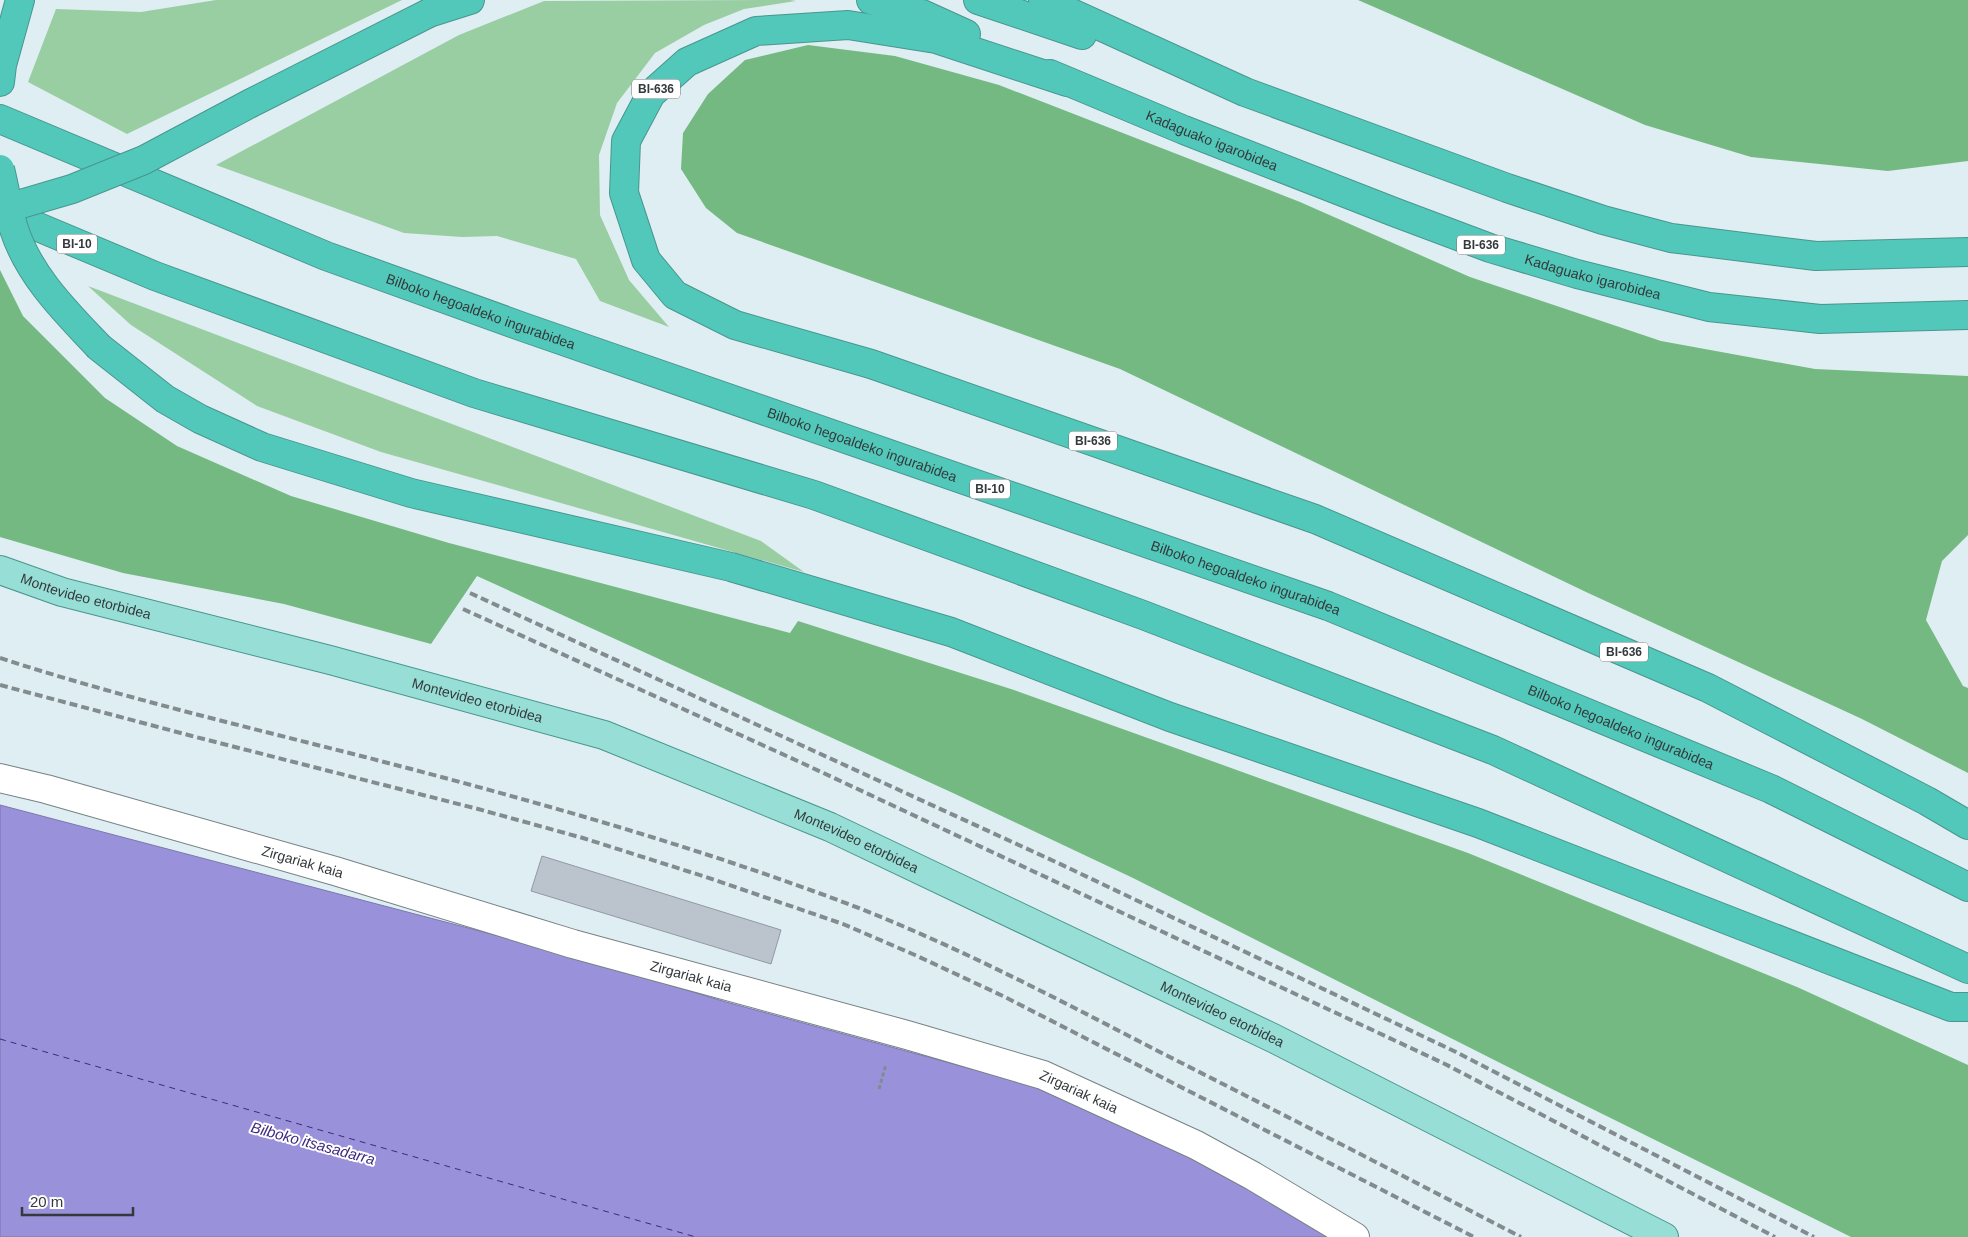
<svg xmlns="http://www.w3.org/2000/svg" width="1968" height="1237" viewBox="0 0 1968 1237" font-family="Arial,sans-serif">
<style>
.green{fill:#99cda2}
.forest{fill:#73b981}
.water{fill:#9a91db;stroke:#7b77ab}
.lines{fill:none;stroke-linecap:round;stroke-linejoin:round}
.ferry{stroke:#3e2a7f;stroke-width:1;stroke-dasharray:6 5;stroke-linecap:butt}
.building{fill:#bbc3cd;stroke:#9199a3}
.pedestrian-casing{stroke:#758286;stroke-width:30}
.primary-casing{stroke:#48968e;stroke-width:30}
.motorway-casing{stroke:#48968e;stroke-width:30}
.path{stroke:#818b8e;stroke-width:3;stroke-dasharray:4 2.5;stroke-linecap:butt}
.pedestrian{stroke:#fff;stroke-width:28}
.primary{stroke:#97ded6;stroke-width:28}
.motorway{stroke:#52c8ba;stroke-width:28}
.rail{stroke:#828c8f;stroke-width:4;stroke-dasharray:8 4;stroke-linecap:butt}
.motorway-bridge-casing{stroke:#48968e;stroke-width:30;stroke-linecap:butt}
.motorway-bridge{stroke:#52c8ba;stroke-width:28}
.labels{text-anchor:middle;dominant-baseline:central;stroke-width:4;stroke-linejoin:round;paint-order:stroke}
.shield{fill:#fff;stroke:#717476;stroke-width:1}
.shield-label{font-size:12px;font-weight:bold;fill:#34393b}
.street-label{font-size:14px;fill:#34393b;stroke:#fff}
.water-label{font-size:15px;font-style:italic;fill:#3e2a7f;stroke:#fff}
</style>
<rect width="100%" height="100%" fill="#dfeef2"/>
<g class="green">
<polygon points="216,0 402,0 127,134 28,82 56,9 141,12"/>
<polygon points="790,0 796,1 744,9 704,25 655,53 617,103 599,155 600,215 629,280 669,327 600,301 576,259 497,236 462,237 404,233 216,165 459,35 544,1"/>
<polygon points="88,286 761,541 804,572 381,452 257,406 131,325"/>
</g>
<g class="forest">
<polygon points="1358,0 1968,0 1968,161 1888,171 1751,157 1645,125"/>
<polygon points="808,45 895,56 999,85 1300,202 1470,277 1661,341 1815,369 1968,376 1968,535 1942,561 1926,620 1963,686 1968,688 1968,773 1862,719 1586,592 1120,369 737,233 706,208 681,169 683,133 708,94 745,60"/>
<polygon points="0,270 23,316 105,398 177,446 291,496 449,543 790,633 798,621 1014,690 1468,853 1797,987 1968,1065 1968,1237 1851,1237 1556,1091 1133,878 953,793 477,576 431,644 284,604 123,573 0,537"/>
</g>
<polygon class="water" points="0,805 571,955 726,1002 1038,1087 1189,1156 1314,1225 1332,1237 0,1237"/>
<g class="lines">
<polyline class="ferry" points="0,1039 696,1237"/>
</g>
<polygon class="building" points="542,856 781,930 771,964 531,891"/>
<g class="lines">
<g class="pedestrian-casing">
<g id="pedestrian">
<path id="s1" d="M0,778L46,789L335,871L573,944L907,1035L1043,1075L1196,1145L1253,1176L1355,1237"/>
</g>
</g>
<g class="primary-casing">
<g id="primary">
<path id="s2" d="M0,570L62,592L330,660L604,735L830,827L1275,1039L1664,1237"/>
</g>
</g>
<g class="motorway-casing">
<g id="motorway">
<polyline points="871,0 922,14 966,34"/>
<polyline points="978,0 1082,35"/>
<polyline points="1043,0 1245,92 1507,188 1603,220 1671,238 1816,256 1968,252"/>
<polyline points="429,13 470,0"/>
<path id="s3" d="M1050,74L1184,130L1394,212L1490,248L1577,274L1709,307L1820,319L1968,315"/>
<polyline points="0,82 2,65 20,0"/>
<polyline points="1067,82 936,39 848,25 756,31 687,62 651,94 626,141 624,193 646,260 675,295 735,325 871,364 1315,519 1708,688 1927,801 1968,825"/>
<path id="s4" d="M0,119L326,256L523,327L1328,606L1771,789L1968,887"/>
<polyline points="0,211 155,276 474,393 814,495 1143,615 1493,750 1968,969"/>
<polyline points="99,347 165,399 200,419 262,447 411,493 731,567 951,632 1170,717 1478,823 1951,1007 1968,1007"/>
</g>
</g>
<polyline class="path" points="879,1089 886,1064"/>
<use href="#pedestrian" class="pedestrian"/>
<use href="#primary" class="primary"/>
<use href="#motorway" class="motorway"/>
<g class="rail">
<polyline points="470,593 1058,863 1456,1052 1814,1237"/>
<polyline points="463,609 802,763 1445,1064 1775,1237"/>
<path d="M0,658C120,697 243,726 365,757C516,796 667,838 813,891C932,933 1044,992 1156,1050C1278,1112 1400,1174 1521,1237"/>
<polyline points="0,685 192,736 478,809 583,838 706,877 843,924 915,955 1003,996 1474,1237"/>
</g>
<g class="motorway-bridge-casing">
<g id="motorway-bridge">
<path d="M0,169C5,189 8,210 14,229C29,276 66,312 99,347"/>
<polyline points="0,210 72,189 144,160 251,103 429,13"/>
</g>
</g>
<use href="#motorway-bridge" class="motorway-bridge"/>
</g>
<g class="labels">
<g class="shield">
<rect x="632" y="79.5" width="48" height="19" rx="4"/>
<rect x="57" y="234.5" width="40" height="19" rx="4"/>
<rect x="1457" y="235.5" width="48" height="19" rx="4"/>
<rect x="1069" y="431.5" width="48" height="19" rx="4"/>
<rect x="970" y="479.5" width="40" height="19" rx="4"/>
<rect x="1600" y="642.5" width="48" height="19" rx="4"/>
</g>
<g class="shield-label">
<text x="656" y="89">BI-636</text>
<text x="77" y="244">BI-10</text>
<text x="1481" y="245">BI-636</text>
<text x="1093" y="441">BI-636</text>
<text x="990" y="489">BI-10</text>
<text x="1624" y="652">BI-636</text>
</g>
<g class="street-label">
<text stroke="none"><textPath href="#s3" startOffset="175">Kadaguako igarobidea</textPath></text>
<text stroke="none"><textPath href="#s3" startOffset="580">Kadaguako igarobidea</textPath></text>
<text stroke="none"><textPath href="#s4" startOffset="518">Bilboko hegoaldeko ingurabidea</textPath></text>
<text stroke="none"><textPath href="#s4" startOffset="922">Bilboko hegoaldeko ingurabidea</textPath></text>
<text stroke="none"><textPath href="#s4" startOffset="1328">Bilboko hegoaldeko ingurabidea</textPath></text>
<text stroke="none"><textPath href="#s2" startOffset="90">Montevideo etorbidea</textPath></text>
<text stroke="none"><textPath href="#s2" startOffset="495">Montevideo etorbidea</textPath></text>
<text stroke="none"><textPath href="#s4" startOffset="1732">Bilboko hegoaldeko ingurabidea</textPath></text>
<text stroke="none"><textPath href="#s2" startOffset="900">Montevideo etorbidea</textPath></text>
<text stroke="none"><textPath href="#s1" startOffset="314">Zirgariak kaia</textPath></text>
<text stroke="none"><textPath href="#s1" startOffset="719">Zirgariak kaia</textPath></text>
<text stroke="none"><textPath href="#s2" startOffset="1305">Montevideo etorbidea</textPath></text>
<text stroke="none"><textPath href="#s1" startOffset="1124">Zirgariak kaia</textPath></text>
</g>
<g class="water-label">
<text transform="translate(313 1143) rotate(15)">Bilboko itsasadarra</text>
</g>
</g>
<path d="M22 1207v8h111v-8" fill="none" stroke="#34393b" stroke-width="2.5"/>
<text x="30" y="1207" font-size="15" fill="#34393b" stroke="#ffffff" stroke-width="4" paint-order="stroke">20 m</text>
</svg>
